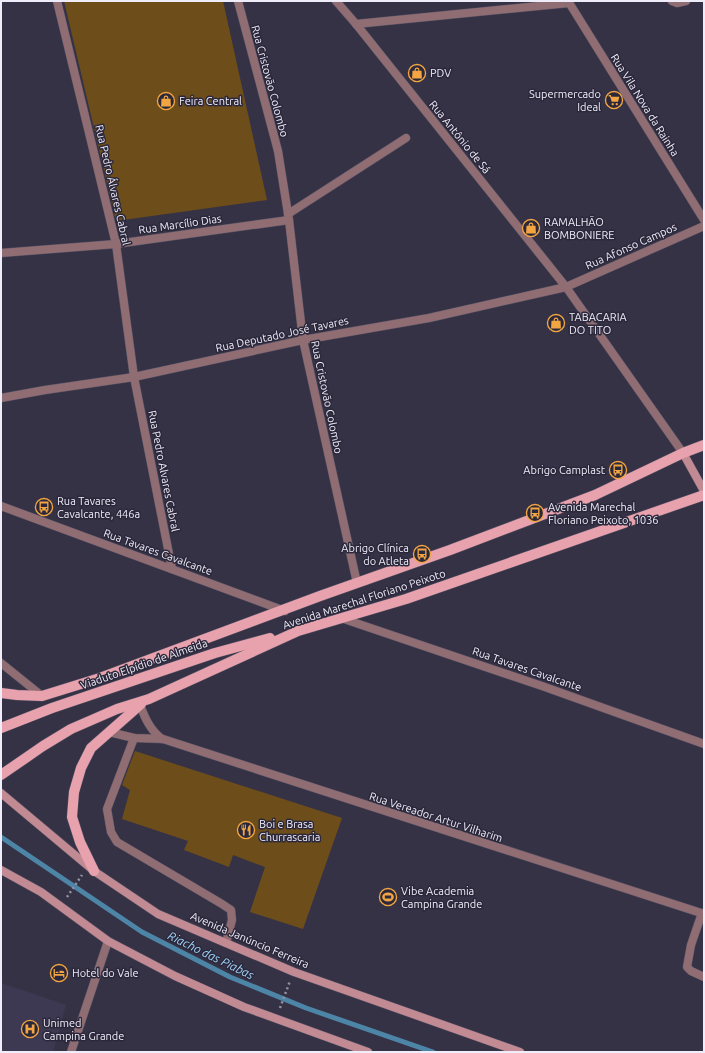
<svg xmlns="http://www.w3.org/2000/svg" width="705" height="1053" viewBox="0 0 705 1053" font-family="Ubuntu,sans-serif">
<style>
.built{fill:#3e3953}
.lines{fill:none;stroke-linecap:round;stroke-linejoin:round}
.stream{stroke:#4d85a7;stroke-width:5}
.building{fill:#6d4e1a}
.service-casing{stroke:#545063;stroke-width:9}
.pedestrian-casing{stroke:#545063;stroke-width:9}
.minor-casing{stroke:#545063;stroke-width:9}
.tertiary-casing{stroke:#545063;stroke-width:9}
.secondary-casing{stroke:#545063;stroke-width:9}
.primary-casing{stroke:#545063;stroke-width:11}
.path{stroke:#9592a2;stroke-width:2.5;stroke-dasharray:2 3;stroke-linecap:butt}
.service{stroke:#8f6d72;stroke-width:8}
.pedestrian{stroke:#8f6d72;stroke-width:8}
.minor{stroke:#8f6d72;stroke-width:8}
.tertiary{stroke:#8f6d72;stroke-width:8}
.secondary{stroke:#c28b93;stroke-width:8}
.primary{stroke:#e8a2ad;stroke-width:10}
.labels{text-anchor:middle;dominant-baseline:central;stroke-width:3;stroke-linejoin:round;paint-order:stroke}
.poi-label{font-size:11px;fill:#efedfa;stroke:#2c283b;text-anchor:start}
.street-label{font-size:11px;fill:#efedfa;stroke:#2c283b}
.water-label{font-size:12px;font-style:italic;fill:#a0d5fc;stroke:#2c283b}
</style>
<rect width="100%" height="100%" fill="#363246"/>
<polygon class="built" points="1,983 66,1005 53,1052 1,1052"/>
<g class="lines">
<polyline class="stream" points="1,837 142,932 230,977 306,1008 433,1052"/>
</g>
<g class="building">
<polygon points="64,1 223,1 267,200 116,221"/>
<polygon points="135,751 342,818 303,929 250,912 265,867 233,855 229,867 184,850 188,841 122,819 130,790 122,785"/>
</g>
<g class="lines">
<g class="service-casing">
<g id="service">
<polyline points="672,1 677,3 686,1"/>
<polyline points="134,738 107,809 111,832 117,842 222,904 231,910 232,920 226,943"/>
</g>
</g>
<g class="pedestrian-casing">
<g id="pedestrian">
<polyline points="57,1 116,244 134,377 303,340 429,318 566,287 356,24 336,1"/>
<polyline points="238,1 278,151 289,220 303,340"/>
<polyline points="356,24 569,3"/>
<polyline points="288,214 406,138"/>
<polyline points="1,253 116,244 289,220"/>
</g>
</g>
<g class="minor-casing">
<g id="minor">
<polyline points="303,340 357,583"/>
<polyline points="1,398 45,390 134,377 172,569"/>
<polyline points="1,506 285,611"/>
<polyline points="341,618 542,686 704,744"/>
<polyline points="1,663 42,696"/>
<path d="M140,705C145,718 150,730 162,739"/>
<polyline points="109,732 134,738 163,739 704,914"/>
<polyline points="702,913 691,945 687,967 691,971 704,977"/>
<polyline points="71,1052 108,941"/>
</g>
</g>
<g class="tertiary-casing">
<g id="tertiary">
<polyline points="568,1 704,220"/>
<polyline points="683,453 566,287 704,226"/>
</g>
</g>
<g class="secondary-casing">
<g id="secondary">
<polyline points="683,453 704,491"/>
<polyline points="1,793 94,871 158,914 294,972 520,1052"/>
<polyline points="1,870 41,892 108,941 175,976 244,1007 368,1052"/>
</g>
</g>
<g class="primary-casing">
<g id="primary">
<polyline points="1,693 17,695 42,696 100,678 320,596 450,550 595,495 683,453 704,445"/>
<polyline points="1,728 52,708 215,653 270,638"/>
<polyline points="1,775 43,746 71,729 117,709 149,699 298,631 406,599 704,495"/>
<polyline points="94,871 80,842 72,817 74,792 81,768 91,748 141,704"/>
</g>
</g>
<g class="path">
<polyline points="67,897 82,875"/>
<polyline points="280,1008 290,981"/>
</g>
<use href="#service" class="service"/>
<use href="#pedestrian" class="pedestrian"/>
<use href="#minor" class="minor"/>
<use href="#tertiary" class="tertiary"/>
<use href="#secondary" class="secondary"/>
<use href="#primary" class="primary"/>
</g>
<defs>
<g id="shop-ring" transform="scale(0.9)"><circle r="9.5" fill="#2c283b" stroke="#f2a541" stroke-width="1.5"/><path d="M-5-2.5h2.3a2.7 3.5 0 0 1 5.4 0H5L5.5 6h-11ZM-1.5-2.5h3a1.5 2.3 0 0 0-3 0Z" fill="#f2a541"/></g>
<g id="supermarket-ring" transform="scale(0.9)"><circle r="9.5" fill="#2c283b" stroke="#f2a541" stroke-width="1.5"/><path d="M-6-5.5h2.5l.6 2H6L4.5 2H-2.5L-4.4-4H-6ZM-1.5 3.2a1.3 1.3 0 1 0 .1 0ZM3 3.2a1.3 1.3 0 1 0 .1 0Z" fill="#f2a541"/></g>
<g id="bus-ring" transform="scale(0.9)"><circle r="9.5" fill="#2c283b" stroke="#f2a541" stroke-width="1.5"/><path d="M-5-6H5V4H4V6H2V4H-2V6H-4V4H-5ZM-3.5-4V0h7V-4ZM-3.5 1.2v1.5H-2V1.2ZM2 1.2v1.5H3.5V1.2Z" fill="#f2a541"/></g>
<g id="restaurant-ring" transform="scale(0.9)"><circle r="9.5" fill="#2c283b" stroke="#f2a541" stroke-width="1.5"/><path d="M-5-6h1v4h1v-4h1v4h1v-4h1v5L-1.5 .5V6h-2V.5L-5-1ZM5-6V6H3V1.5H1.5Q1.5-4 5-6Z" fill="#f2a541"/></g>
<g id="stadium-ring" transform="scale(0.9)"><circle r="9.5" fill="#2c283b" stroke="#f2a541" stroke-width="1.5"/><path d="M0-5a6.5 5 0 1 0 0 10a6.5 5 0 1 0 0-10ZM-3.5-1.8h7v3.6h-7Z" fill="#f2a541"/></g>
<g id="hotel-ring" transform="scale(0.9)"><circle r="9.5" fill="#2c283b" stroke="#f2a541" stroke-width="1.5"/><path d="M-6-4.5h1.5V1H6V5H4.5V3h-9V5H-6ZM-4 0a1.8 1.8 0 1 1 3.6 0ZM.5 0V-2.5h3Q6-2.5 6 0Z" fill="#f2a541"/></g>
<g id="hospital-ring" transform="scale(0.9)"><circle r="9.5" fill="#2c283b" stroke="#f2a541" stroke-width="1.5"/><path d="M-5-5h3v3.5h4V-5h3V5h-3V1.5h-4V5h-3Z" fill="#f2a541"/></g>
</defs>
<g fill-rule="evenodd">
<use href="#shop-ring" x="417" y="73"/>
<use href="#supermarket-ring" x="614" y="100"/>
<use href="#shop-ring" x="166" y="101"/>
<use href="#shop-ring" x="531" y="228"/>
<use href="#shop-ring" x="556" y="323"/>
<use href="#bus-ring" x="618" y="470"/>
<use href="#bus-ring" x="44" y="507"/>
<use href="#bus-ring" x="535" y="513"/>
<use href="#bus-ring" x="422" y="554"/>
<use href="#restaurant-ring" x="246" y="830"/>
<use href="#stadium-ring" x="388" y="897"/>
<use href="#hotel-ring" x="59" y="973"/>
<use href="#hospital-ring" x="30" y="1029"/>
</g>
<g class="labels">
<g class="poi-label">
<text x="430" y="73">PDV</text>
<text x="601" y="94" text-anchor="end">Supermercado<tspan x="601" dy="13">Ideal</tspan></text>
<text x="179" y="101">Feira Central</text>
<text x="544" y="222">RAMALHÃO<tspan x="544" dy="13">BOMBONIERE</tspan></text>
<text x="569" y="317">TABACARIA<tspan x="569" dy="13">DO TITO</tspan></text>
<text x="605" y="470" text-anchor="end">Abrigo Camplast</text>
<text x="57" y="501">Rua Tavares<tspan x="57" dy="13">Cavalcante, 446a</tspan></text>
<text x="548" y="507">Avenida Marechal<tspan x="548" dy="13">Floriano Peixoto, 1036</tspan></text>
<text x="409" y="548" text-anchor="end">Abrigo Clínica<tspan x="409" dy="13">do Atleta</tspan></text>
<text x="259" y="824">Boi e Brasa<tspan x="259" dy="13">Churrascaria</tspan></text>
<text x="401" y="891">Vibe Academia<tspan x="401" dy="13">Campina Grande</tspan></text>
<text x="72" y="973">Hotel do Vale</text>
<text x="43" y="1023">Unimed<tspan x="43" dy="13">Campina Grande</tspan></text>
</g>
<g class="street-label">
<text transform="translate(270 81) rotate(75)">Rua Cristovão Colombo</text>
<text transform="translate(645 105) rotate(58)">Rua Vila Nova da Rainha</text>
<text transform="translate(460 137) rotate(51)">Rua Antônio de Sá</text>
<text transform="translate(113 185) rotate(77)">Rua Pedro Álvares Cabral</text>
<text transform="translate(180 224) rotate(-8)">Rua Marcílio Dias</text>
<text transform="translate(631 246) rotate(-24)">Rua Afonso Campos</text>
<text transform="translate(282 334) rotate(-12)">Rua Deputado José Tavares</text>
<text transform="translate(327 397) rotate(78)">Rua Cristovão Colombo</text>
<text transform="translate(164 471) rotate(79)">Rua Pedro Alvares Cabral</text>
<text transform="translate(158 552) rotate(20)">Rua Tavares Cavalcante</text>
<text transform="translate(364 599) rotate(-18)">Avenida Marechal Floriano Peixoto</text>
<text transform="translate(144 664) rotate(-19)">Viaduto Elpídio de Almeida</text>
<text transform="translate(527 669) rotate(19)">Rua Tavares Cavalcante</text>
<text transform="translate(436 817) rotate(18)">Rua Vereador Artur Vilharim</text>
<text transform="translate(250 940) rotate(23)">Avenida Janúncio Ferreira</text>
</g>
<g class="water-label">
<text transform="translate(211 955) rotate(26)">Riacho das Piabas</text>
</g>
</g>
<rect width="705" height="1053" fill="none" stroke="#efedfa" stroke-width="4"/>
</svg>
